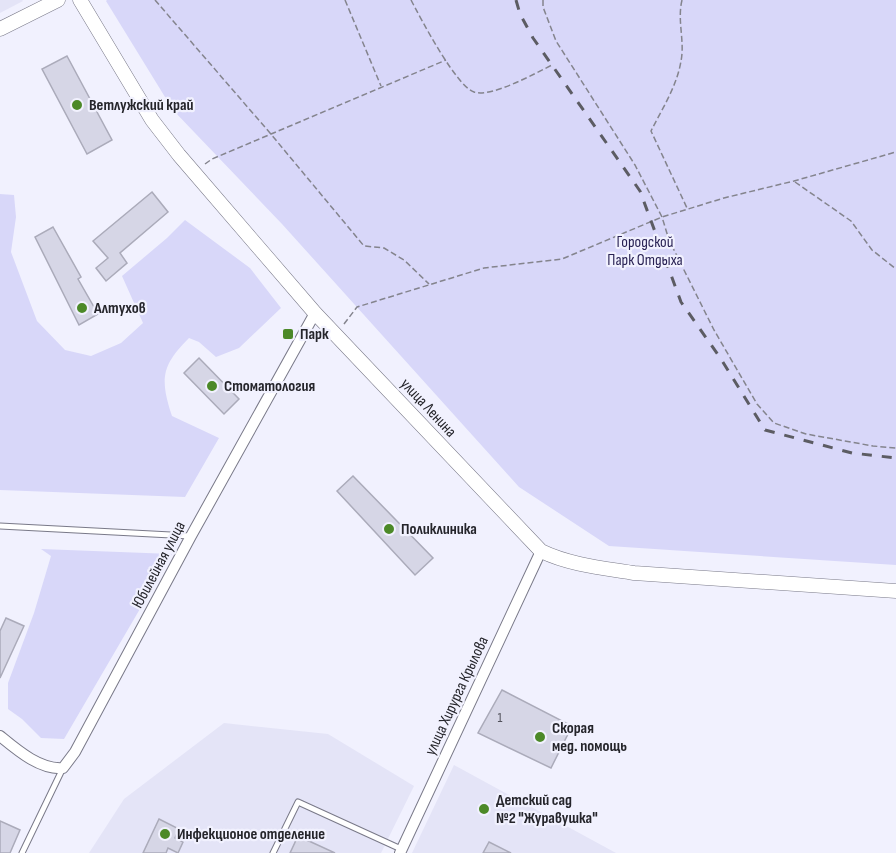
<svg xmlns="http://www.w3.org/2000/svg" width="896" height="853" viewBox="0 0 896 853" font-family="'Sofia Sans Condensed',sans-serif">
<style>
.built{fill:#e4e4f7}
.green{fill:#d8d7f9}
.building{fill:#d6d6e6;stroke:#ababba;stroke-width:1.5}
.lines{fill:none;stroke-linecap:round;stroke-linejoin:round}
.service-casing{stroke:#797988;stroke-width:7}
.minor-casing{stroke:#797988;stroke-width:12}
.tertiary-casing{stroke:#797988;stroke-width:15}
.path{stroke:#84848d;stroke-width:1.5;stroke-dasharray:6 3;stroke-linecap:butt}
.service{stroke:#fff;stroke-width:5}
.minor{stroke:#fff;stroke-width:10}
.tertiary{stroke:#fff;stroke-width:14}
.rail{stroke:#5c5c63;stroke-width:3;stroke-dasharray:10 10;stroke-linecap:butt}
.poi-dot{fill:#4c8928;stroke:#f1f1fe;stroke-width:2}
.labels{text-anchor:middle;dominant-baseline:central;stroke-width:4.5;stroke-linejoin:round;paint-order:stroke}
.number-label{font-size:14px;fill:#51515a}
.poi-label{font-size:16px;font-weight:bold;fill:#25252b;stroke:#f1f1fe;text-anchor:start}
.park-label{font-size:16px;fill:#292254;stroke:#f1f1fe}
.street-label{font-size:16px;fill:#25252b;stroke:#f1f1fe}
</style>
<rect width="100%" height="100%" fill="#f1f1fe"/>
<g class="built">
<polygon points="0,0 22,0 23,1 0,13"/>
<polygon points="224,723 328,734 414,786 381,853 89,853 124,799"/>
<polygon points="454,765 616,853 412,853"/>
</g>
<g class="green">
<polygon points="107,0 896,0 896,565 609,546 519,487 282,224 173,110 106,1"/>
<path d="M0,194L14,195L16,217L11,252L37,321L65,350L91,356L121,343L143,323L122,276L167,238L185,220L250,268L281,308L239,348L216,357L199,342L189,338C161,366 160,379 172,416L219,438L185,497L0,490Z"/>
<polygon points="41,549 172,554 64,739 41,738 22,719 8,709 8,683 34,613 51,556"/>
</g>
<g class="building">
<polygon points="67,56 112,140 87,154 42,69"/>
<polygon points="152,192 168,212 120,253 127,263 106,281 96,268 108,258 93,241"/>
<polygon points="53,227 81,277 78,279 98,314 79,325 35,237"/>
<polygon points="199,358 239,399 224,414 184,373"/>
<polygon points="353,476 433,558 415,575 337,491"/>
<polygon points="6,618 24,626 0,678 0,631"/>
<polygon points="502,690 572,726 551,768 478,733"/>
<polygon points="159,819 179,829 175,838 183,842 178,853 168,848 166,853 143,853"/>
<polygon points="0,821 20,830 10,853 0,853"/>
<polygon points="298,836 335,853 290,853"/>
<polygon points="489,842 511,853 483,853"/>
</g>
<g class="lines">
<g class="service-casing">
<g id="service">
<polyline points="0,526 190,536"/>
<polyline points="22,853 63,768"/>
<polyline points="273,853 298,802 401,849"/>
</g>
</g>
<g class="minor-casing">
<g id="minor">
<path d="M0,736C17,750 40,770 63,768L75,752L191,536L315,313"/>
<polyline points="400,853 541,551"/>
</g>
</g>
<g class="tertiary-casing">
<g id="tertiary">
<path d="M80,0L152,120L179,155L315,313L541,551C570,565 603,568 634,573L896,591"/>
<polyline points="0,29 58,0"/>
</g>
</g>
<g class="path">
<polyline points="155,0 270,133 364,246 384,248 404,260 429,284"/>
<polyline points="345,0 381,86"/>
<path d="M411,0C421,19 456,86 474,92C491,98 536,73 552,65"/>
<polyline points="543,0 543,7 556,41 635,165 662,217 669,240 714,330 757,404 774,423 806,434 873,446 896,448"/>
<path d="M682,0C677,21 685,41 681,61C677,86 662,109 651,131L687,208"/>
<polyline points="205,164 212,159 446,60"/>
<polyline points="795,182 851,221 872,250 896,269"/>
<polyline points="344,324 357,307 484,268 562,259 662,217 724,198 794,181 896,152"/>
</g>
<use href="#service" class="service"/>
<use href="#minor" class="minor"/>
<use href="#tertiary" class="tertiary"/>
<polyline class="rail" points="516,0 520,14 533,38 640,191 681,302 721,359 765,430 852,453 896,458"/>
</g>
<g class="poi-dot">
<circle cx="77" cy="105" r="6"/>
<circle cx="82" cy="308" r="6"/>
<rect x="282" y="328" width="12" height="12" rx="3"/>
<circle cx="212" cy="386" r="6"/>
<circle cx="389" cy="529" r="6"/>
<circle cx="540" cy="737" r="6"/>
<circle cx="484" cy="809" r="6"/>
<circle cx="165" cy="834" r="6"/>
</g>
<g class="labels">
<g class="number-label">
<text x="500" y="717">1</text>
</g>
<g class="poi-label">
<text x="89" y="105">Ветлужский край</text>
<text x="94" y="308">Алтухов</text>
<text x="300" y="334">Парк</text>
<text x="224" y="386">Стоматология</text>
<text x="401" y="529">Поликлиника</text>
<text x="552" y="728">Скорая<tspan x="552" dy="18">мед. помощь</tspan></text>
<text x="496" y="800">Детский сад<tspan x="496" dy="18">№2 "Журавушка"</tspan></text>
<text x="177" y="834">Инфекционое отделение</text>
</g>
<g class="park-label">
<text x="645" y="242">Городской<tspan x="645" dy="18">Парк Отдыха</tspan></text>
</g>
<g class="street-label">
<text transform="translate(428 408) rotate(47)">улица Ленина</text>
<text transform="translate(159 565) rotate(-62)">Юбилейная улица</text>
<text transform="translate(457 696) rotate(-65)">улица Хирурга Крылова</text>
</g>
</g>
</svg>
